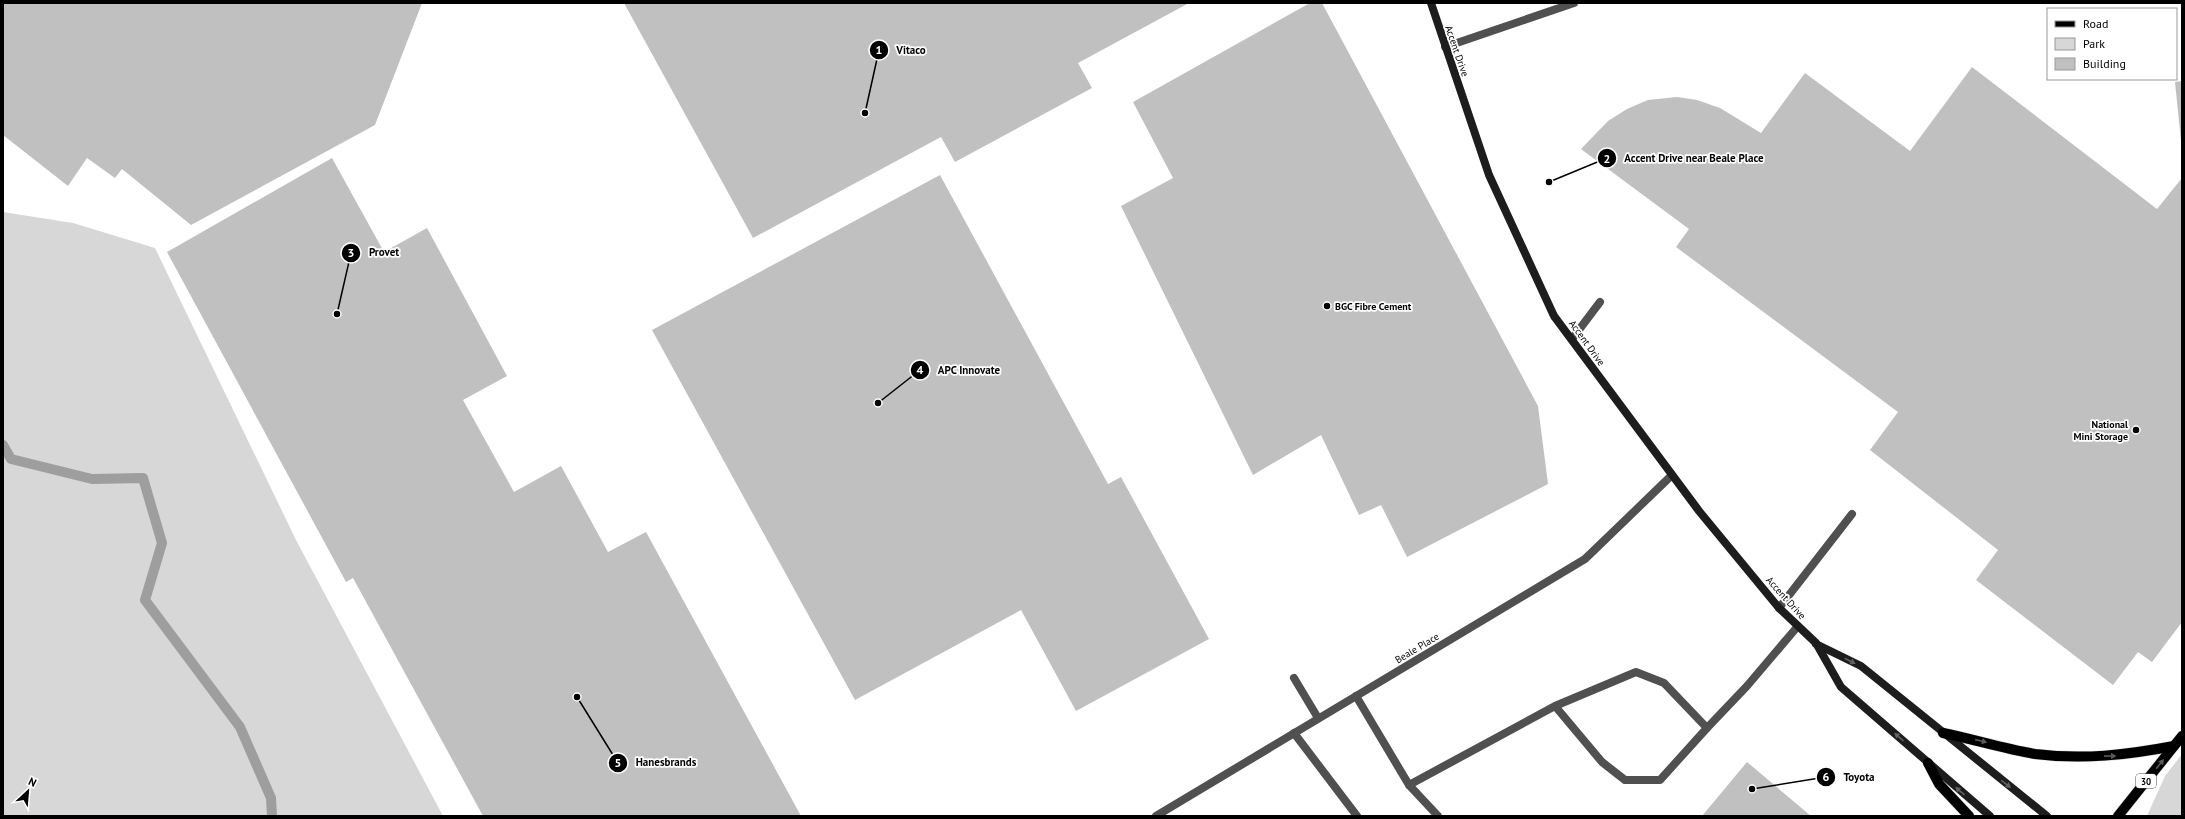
<svg xmlns="http://www.w3.org/2000/svg" width="2185" height="819" viewBox="0 0 2185 819" font-family="'PT Sans',sans-serif">
<style>
.green{fill:#d7d7d7}
.lines{fill:none;stroke-linecap:round;stroke-linejoin:round}
.stream{stroke:#9e9e9e;stroke-width:10}
.building{fill:#c0c0c0}
.primary-casing{stroke:#dbdbdb;stroke-width:11}
.service{stroke:#505050;stroke-width:8}
.minor{stroke:#505050;stroke-width:8}
.secondary{stroke:#1d1d1d;stroke-width:8}
.primary{stroke:#000;stroke-width:10}
.oneway{fill:#616161}
.oneway2{fill:#595959}
.poi-dot{fill:#000;stroke:#fff;stroke-width:1.5}
.labels{text-anchor:middle;dominant-baseline:central;stroke-width:3.5;stroke-linejoin:round;paint-order:stroke}
.shield{fill:#fff;stroke:#4c4c4c;stroke-width:1}
.shield-label{font-size:9px;font-weight:bold;fill:#000}
.street-label{font-size:10px;fill:#000;stroke:#fff}
.poi-label{font-size:10px;font-weight:bold;fill:#000;stroke:#fff;text-anchor:start}
.leader{fill:none;stroke:#000;stroke-width:1.5}
.callout-dot{fill:#000;stroke:#fff;stroke-width:1.5}
.mark-label{font-size:12px;text-anchor:middle;font-weight:bold;fill:#fff}
.callout-label{font-size:11px;text-anchor:middle;font-weight:bold;fill:#000;stroke:#fff;stroke-width:3.5;stroke-linejoin:round;paint-order:stroke}
</style>
<rect width="100%" height="100%" fill="#fff"/>
<g class="green">
<polygon points="3,212 73,223 155,248 296,540 443,816 3,816"/>
<polygon points="2182,754 2182,816 2147,816 2165,776"/>
</g>
<g class="lines">
<polyline class="stream" points="3,445 11,459 92,479 143,478 162,543 145,600 240,727 271,798 272,816"/>
</g>
<g class="building">
<polygon points="3,3 422,3 375,125 191,225 122,169 115,178 87,158 68,186 3,135"/>
<polygon points="624,3 1189,3 1078,63 1092,88 955,162 941,137 753,238"/>
<polygon points="1310,3 1322,3 1538,406 1548,484 1407,557 1381,505 1359,515 1321,435 1253,475 1121,206 1173,178 1133,102"/>
<polygon points="1972,67 2157,209 2182,178 2182,622 2152,662 2138,652 2113,685 1976,580 1998,550 1870,450 1898,412 1676,247 1689,229 1581,149 1608,121 1627,109 1648,100 1677,97 1697,100 1720,108 1761,133 1805,73 1910,151"/>
<polygon points="2182,81 2182,141 2181,141 2175,82"/>
<polygon points="332,158 384,252 427,228 507,376 463,400 514,492 561,466 608,552 646,532 801,816 483,816 353,578 346,582 167,252"/>
<polygon points="940,175 1108,484 1121,477 1209,639 1076,711 1021,610 855,700 652,330"/>
<polygon points="1747,762 1811,816 1702,816"/>
</g>
<g class="lines">
<g class="primary-casing">
<g id="primary">
<path d="M1943,733C1973,739 2004,749 2035,754C2083,760 2127,755 2174,746"/>
<polyline points="1928,763 1939,784 1969,816"/>
<polyline points="2118,816 2182,736"/>
</g>
</g>
<g class="service">
<polyline points="1572,339 1600,302"/>
<polyline points="1779,608 1852,514"/>
<polyline points="1294,678 1318,718"/>
<polyline points="1356,696 1409,785 1438,816"/>
<polyline points="1707,728 1747,686 1798,626"/>
<polyline points="1294,733 1357,816"/>
<polyline points="1409,785 1555,706 1636,672 1664,683 1707,728 1660,780 1625,780 1602,762 1555,706"/>
</g>
<g class="minor">
<polyline points="1445,47 1574,3"/>
<polyline points="1156,816 1585,559 1672,475"/>
</g>
<g class="secondary">
<polyline points="1431,3 1489,175 1554,316 1699,511 1779,608 1816,643 1841,687 1990,816"/>
<polyline points="1816,644 1861,666 2047,816"/>
</g>
<use href="#primary" class="primary"/>
</g>
<defs><path id="oneway-solid" d="M-6-.8H1V-3.2L6.5 0L1 3.2V.8H-6Z"/></defs>
<g class="oneway">
<use href="#oneway-solid" transform="translate(1850 661) rotate(27)"/>
<use href="#oneway-solid" transform="translate(1899 737) rotate(-139)"/>
<use href="#oneway-solid" transform="translate(2006 784) rotate(38)"/>
<use href="#oneway-solid" transform="translate(1960 791) rotate(-139)"/>
</g>
<g class="oneway2">
<use href="#oneway-solid" transform="translate(1981 741) rotate(13)"/>
<use href="#oneway-solid" transform="translate(2110 756) rotate(-1)"/>
<use href="#oneway-solid" transform="translate(2160 764) rotate(-51)"/>
</g>
<g class="poi-dot">
<circle cx="1327" cy="306" r="4"/>
<circle cx="2136" cy="430" r="4"/>
</g>
<g class="labels">
<rect class="shield" x="2136" y="774" width="20" height="14" rx="3"/>
<g class="shield-label">
<text x="2146" y="781">30</text>
</g>
<g class="street-label">
<text transform="translate(1457 51) rotate(71)">Accent Drive</text>
<text transform="translate(1587 343) rotate(54)">Accent Drive</text>
<text transform="translate(1786 598) rotate(48)">Accent Drive</text>
<text transform="translate(1417 648) rotate(-31)">Beale Place</text>
</g>
<g class="poi-label">
<text x="1335" y="306">BGC Fibre Cement</text>
<text x="2128" y="424" text-anchor="end">National<tspan x="2128" dy="12">Mini Storage</tspan></text>
</g>
</g>
<path class="leader" d="M865 113L879 50M1549 182L1607 158M337 314L351 253M878 403L920 370M577 697L618 763M1752 789L1826 777"/>
<g class="callout-dot">
<circle cx="865" cy="113" r="4"/>
<circle cx="1549" cy="182" r="4"/>
<circle cx="337" cy="314" r="4"/>
<circle cx="878" cy="403" r="4"/>
<circle cx="577" cy="697" r="4"/>
<circle cx="1752" cy="789" r="4"/>
<circle cx="879" cy="50" r="10"/>
<circle cx="1607" cy="158" r="10"/>
<circle cx="351" cy="253" r="10"/>
<circle cx="920" cy="370" r="10"/>
<circle cx="618" cy="763" r="10"/>
<circle cx="1826" cy="777" r="10"/>
</g>
<g class="mark-label">
<text x="879" y="54">1</text>
<text x="1607" y="163">2</text>
<text x="351" y="257">3</text>
<text x="920" y="374">4</text>
<text x="618" y="767">5</text>
<text x="1826" y="781">6</text>
</g>
<g class="callout-label">
<text x="911" y="54">Vitaco</text>
<text x="1694" y="162">Accent Drive near Beale Place</text>
<text x="384" y="256">Provet</text>
<text x="969" y="374">APC Innovate</text>
<text x="666" y="766">Hanesbrands</text>
<text x="1859" y="781">Toyota</text>
</g>
<rect width="2185" height="819" fill="none" stroke="#000000" stroke-width="8"/>
<rect x="2047" y="8" width="130" height="72" fill="#ffffff" stroke="#999999"/>
<rect x="2055" y="21" width="20" height="6" fill="#000000" stroke="#999999"/>
<text x="2083" y="28" font-size="12" fill="#000000">Road</text>
<rect x="2055" y="38" width="20" height="12" fill="#d7d7d7" stroke="#999999"/>
<text x="2083" y="48" font-size="12" fill="#000000">Park</text>
<rect x="2055" y="58" width="20" height="12" fill="#c0c0c0" stroke="#999999"/>
<text x="2083" y="68" font-size="12" fill="#000000">Building</text>
<g transform="translate(28 791) rotate(26)" stroke="#ffffff" stroke-width="3" paint-order="stroke">
<path d="M0-3L7 15L0 10L-7 15Z" fill="#000000"/>
<text y="-6" font-size="11" font-weight="bold" text-anchor="middle" fill="#000000">N</text>
</g>
</svg>
